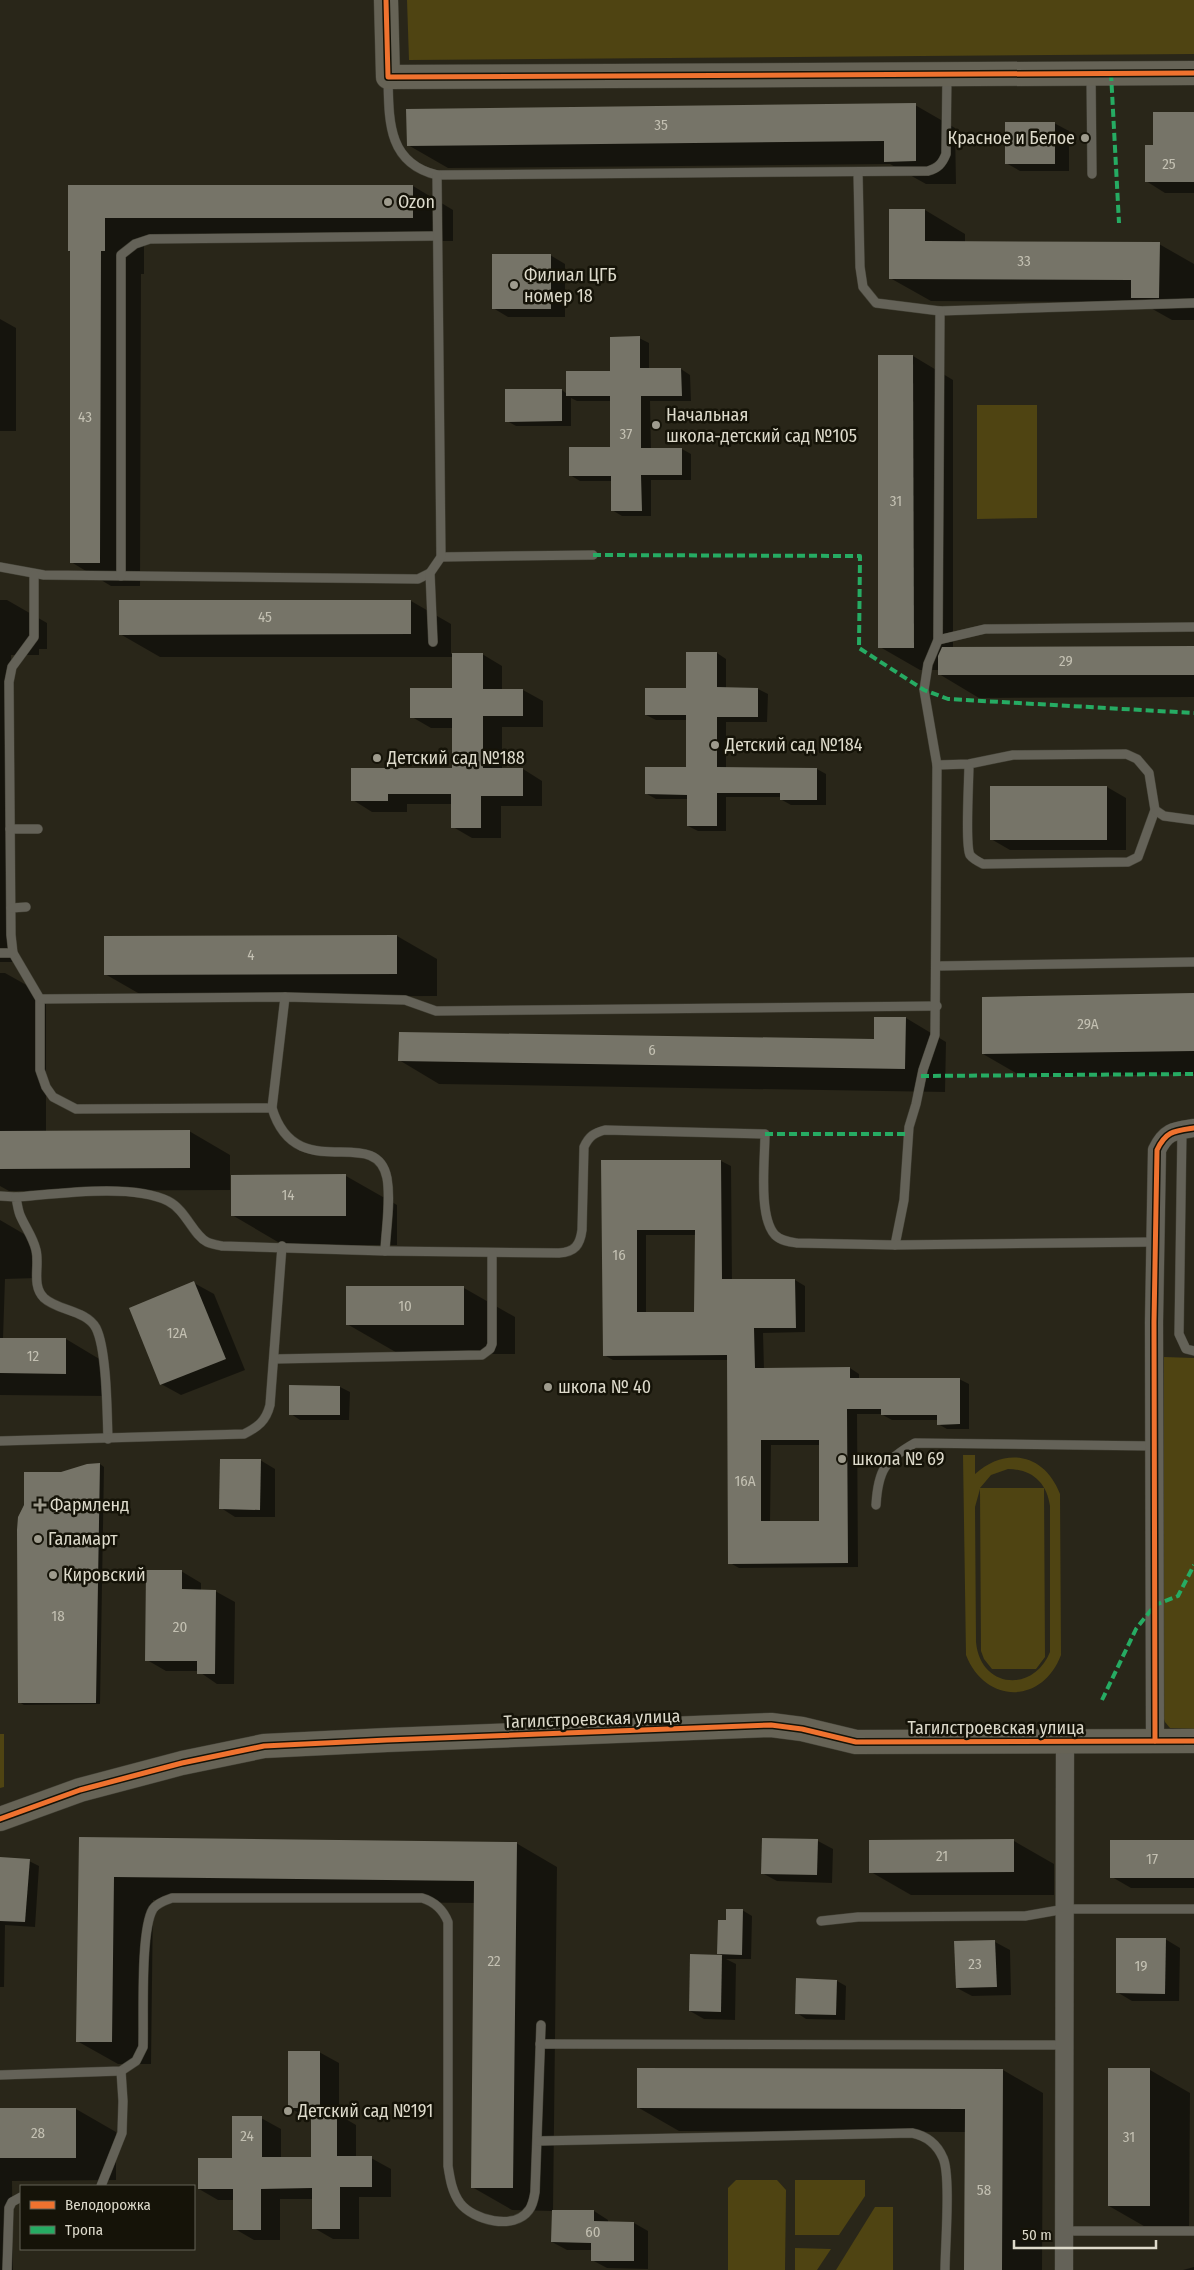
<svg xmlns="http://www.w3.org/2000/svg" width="1194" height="2270" viewBox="0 0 1194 2270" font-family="'Fira Sans Condensed',sans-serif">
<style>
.green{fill:#4f4412;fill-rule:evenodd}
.shadow{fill:#0007;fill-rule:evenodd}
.building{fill:#767468;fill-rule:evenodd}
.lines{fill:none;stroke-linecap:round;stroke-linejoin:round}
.lane-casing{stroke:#424035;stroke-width:10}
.street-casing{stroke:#424035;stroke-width:19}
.secondary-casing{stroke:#424035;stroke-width:25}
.lane{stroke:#646258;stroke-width:9}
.street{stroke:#646258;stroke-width:18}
.secondary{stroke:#666356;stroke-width:24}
.quiet{stroke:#26ab63;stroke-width:4;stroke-dasharray:8 4;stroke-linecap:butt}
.cycleway-casing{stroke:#151308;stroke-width:8}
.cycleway{stroke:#ef722f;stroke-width:5}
.poi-dot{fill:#9e9b8d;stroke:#151308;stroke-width:2}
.labels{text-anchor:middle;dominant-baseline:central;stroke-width:5;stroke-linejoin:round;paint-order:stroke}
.number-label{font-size:15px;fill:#c3c0b2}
.poi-label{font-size:18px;fill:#dddacb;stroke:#151308;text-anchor:start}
.street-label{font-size:18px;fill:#dddacb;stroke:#151308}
</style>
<rect width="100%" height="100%" fill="#292619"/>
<g class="green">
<polygon points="407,0 1194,0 1194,54 409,60"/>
<polygon points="977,405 1037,405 1037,518 977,519"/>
<polygon points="1164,1357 1194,1358 1194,1729 1170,1728 1165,1722 1162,1714"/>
<path d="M963,1455H975V1474C1006,1446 1045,1454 1060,1494L1061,1655C1042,1705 985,1704 966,1655ZM1008,1469C1032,1469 1047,1483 1050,1506V1652C1033,1694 980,1688 976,1642L975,1507L980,1489L981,1651L984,1659L992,1669H1036L1045,1657L1044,1488H980L991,1475Z"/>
<polygon points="0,1734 4,1734 4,1787 0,1788"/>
<polygon points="736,2180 777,2180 786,2190 785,2270 728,2270 728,2188"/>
<polygon points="795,2180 865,2180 865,2196 839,2235 795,2235"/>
<polygon points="875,2207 893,2207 893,2270 836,2270"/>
<polygon points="795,2248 831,2249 817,2270 795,2270"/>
</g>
<g class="shadow">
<polygon points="915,105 955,128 956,184 926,184 890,164 448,168 408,145"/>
<polygon points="1194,113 1194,193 1165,193 1146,181 1154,146"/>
<polygon points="1054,123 1069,131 1069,171 1020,171 1006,163"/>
<polygon points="413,186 453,210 453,241 144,241 144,274 141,274 140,586 111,586 71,562 71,252 69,251 69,187"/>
<polygon points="925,210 965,234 965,243 1159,244 1194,264 1194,320 1172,320 1140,302 931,301 890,278"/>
<polygon points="550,255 565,264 565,317 508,317 493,308"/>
<polygon points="0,319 16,328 16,431 0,431"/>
<polygon points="639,338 649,343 649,370 681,369 690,375 691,401 650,401 651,449 682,449 691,454 691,480 651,480 651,516 622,516 612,510 612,481 580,481 570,475 611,448 611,401 577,401 571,398 571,426 516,426 507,421 562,390 567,394 611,372"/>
<polygon points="879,356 913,356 953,380 953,648 1194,648 1194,697 979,698 939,674 939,670 920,670 880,647"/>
<polygon points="0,600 7,600 47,623 47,649 39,649 39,655 11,655 13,962 0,962"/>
<polygon points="411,601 451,624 451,654 482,654 502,666 502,690 523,690 543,701 543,727 502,727 502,769 523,769 542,781 542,806 501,806 501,838 472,838 453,827 453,804 407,804 407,812 372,812 353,800 453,769 453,728 431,728 412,717 453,690 453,657 160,657 120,634"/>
<polygon points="717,653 726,659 726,689 758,689 768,694 767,722 726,722 726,769 817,769 826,774 826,805 791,805 782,800 782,797 726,797 726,831 698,831 688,826 688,799 656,799 647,794 687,768 687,720 656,720 646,715 687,689"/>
<polygon points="1107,787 1126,798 1126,850 1010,850 991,839"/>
<polygon points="397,936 437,959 437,996 145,997 105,974"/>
<polygon points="0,973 5,973 46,996 46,1132 189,1131 230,1155 230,1190 9,1191 0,1186"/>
<polygon points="1194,994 1194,1074 1023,1077 983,1054"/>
<polygon points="906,1018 946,1042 945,1092 439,1084 399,1060 875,1041"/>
<path d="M721,1161L731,1166L732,1281L795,1280L805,1286V1332L763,1333L764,1369L850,1368L859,1374V1379H959L969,1384V1429H947L938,1424V1420H892L881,1414H857L858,1567L739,1568L730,1563L728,1360H613L604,1355L603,1162ZM646,1235H696V1314L646,1313ZM771,1445H820V1522H770Z"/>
<polygon points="346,1176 397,1205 397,1245 283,1245 232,1215"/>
<polygon points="0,1220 36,1241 37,1278 5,1279 3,1339 66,1339 106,1363 106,1396 0,1395"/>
<polygon points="194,1283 214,1294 245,1370 181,1395 161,1384"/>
<polygon points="464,1288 515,1317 515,1354 399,1354 347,1324"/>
<polygon points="291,1386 340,1387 350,1392 349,1420 300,1420 291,1414"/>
<polygon points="260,1460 275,1469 275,1517 235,1517 221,1508"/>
<polygon points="100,1464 104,1467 100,1704 24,1705 19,1702 61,1474 88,1466"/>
<polygon points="181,1571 201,1583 201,1591 215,1591 235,1602 234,1684 217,1684 198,1671 166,1671 147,1660"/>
<polygon points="80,1838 516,1843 557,1867 553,2211 594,2211 608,2220 608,2223 634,2223 648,2231 648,2269 607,2268 592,2260 592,2250 567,2250 552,2242 553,2211 512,2210 472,2187 475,1903 153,1900 151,2064 118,2064 77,2041"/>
<polygon points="763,1839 818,1841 833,1849 832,1883 777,1881 762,1873"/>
<polygon points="870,1841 1014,1841 1054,1864 1054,1895 911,1895 871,1872"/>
<polygon points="1194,1842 1194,1888 1131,1888 1112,1877"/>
<polygon points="0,1858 29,1861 39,1866 35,1927 5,1925 4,1987 0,1987"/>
<polygon points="742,1910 752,1916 751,1959 726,1959 736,1964 735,2020 704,2019 690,2011 691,1955 723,1956 718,1953 727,1921"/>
<polygon points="1165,1939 1180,1948 1179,2001 1132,2001 1117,1992"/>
<polygon points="995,1942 1010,1950 1011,1995 972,1996 957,1988"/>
<polygon points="837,1981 846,1986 845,2020 806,2019 797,2013"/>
<polygon points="319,2052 339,2063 339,2115 356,2125 356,2158 371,2158 391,2169 391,2197 359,2197 359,2239 333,2239 314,2228 314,2199 280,2199 280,2240 254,2240 235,2229 235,2200 218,2200 199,2189 234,2160 261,2118 281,2129 281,2158 312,2158 312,2119 289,2108"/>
<polygon points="1003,2070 1043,2093 1042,2270 965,2270 966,2132 679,2131 639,2108"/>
<polygon points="1150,2070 1190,2093 1189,2229 1149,2229 1109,2206"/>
<polygon points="0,2109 76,2109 116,2132 116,2180 12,2181 13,2270 0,2270"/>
<polygon points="1194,2267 1194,2270 1183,2270"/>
</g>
<g class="building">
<polygon points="916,103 916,161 884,162 884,141 407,146 406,109"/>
<polygon points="1153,112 1194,112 1194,182 1145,182 1145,145 1153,145"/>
<rect x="1005" y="122" width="50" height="42"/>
<polygon points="68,185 413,185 413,218 105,218 105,251 101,251 100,563 70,563 70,251 68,251"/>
<polygon points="889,209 925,209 925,241 1160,242 1159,298 1131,298 1131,280 889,279"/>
<rect x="492" y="254" width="59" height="55"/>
<polygon points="640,336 640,368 681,368 682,396 641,396 641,448 682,448 682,475 641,475 642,511 611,511 611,476 569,476 569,447 610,447 610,396 566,396 566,371 610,371 610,337"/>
<polygon points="878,355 913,355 914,648 878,648"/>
<polygon points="505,389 562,389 562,421 505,422"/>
<polygon points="119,600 411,600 411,634 119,635"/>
<polygon points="1194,646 1194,675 938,675 938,656 942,647"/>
<polygon points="686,652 717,652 717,687 758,688 758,717 717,717 717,767 817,768 817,800 780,800 780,793 717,793 717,826 687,826 687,795 645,794 645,767 686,767 686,715 645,715 645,688 686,688"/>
<polygon points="452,653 483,653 483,689 523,689 523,716 483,716 483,768 523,768 523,796 481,796 481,828 451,828 451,794 388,794 388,801 351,801 351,768 452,768 452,718 410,718 410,688 452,688"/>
<rect x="990" y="786" width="117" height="54"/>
<polygon points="397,935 397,974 104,975 104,936"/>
<polygon points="1194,993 1194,1051 982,1054 982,997"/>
<polygon points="874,1017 906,1017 905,1069 398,1061 399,1032 874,1039"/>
<polygon points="190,1130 190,1168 0,1169 0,1131"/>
<path d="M601,1160H721L722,1279H795L796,1328H754L755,1368L850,1367V1378H960V1424L937,1425V1415H881V1409H847L848,1563L728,1564L727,1355L603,1356ZM637,1230H695L694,1312H637ZM761,1440H819V1521H761Z"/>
<polygon points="346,1174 346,1216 231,1216 231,1175"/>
<polygon points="194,1281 226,1359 160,1385 129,1308"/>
<rect x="346" y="1286" width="118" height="39"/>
<polygon points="0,1338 66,1338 66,1374 0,1373"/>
<polygon points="289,1385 340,1386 340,1415 289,1415"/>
<polygon points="220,1459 261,1459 260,1510 219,1509"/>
<polygon points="100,1463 96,1703 18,1703 17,1530 18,1517 24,1505 24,1472 61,1472 87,1464"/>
<polygon points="146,1570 182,1570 182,1589 216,1590 215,1674 197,1674 197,1661 145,1661"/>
<polygon points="79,1837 517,1842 513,2188 471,2188 474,1881 114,1877 112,2042 76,2042"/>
<polygon points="762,1838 818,1839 817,1875 761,1874"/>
<polygon points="1014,1839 1014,1872 869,1873 869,1840"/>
<rect x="1110" y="1840" width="84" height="38"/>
<polygon points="0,1857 30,1859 25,1922 0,1921"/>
<polygon points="726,1909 743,1909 742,1955 717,1954 718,1920 726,1920"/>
<polygon points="1116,1938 1166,1938 1165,1994 1116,1993"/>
<polygon points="995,1940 997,1987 956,1988 954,1941"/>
<polygon points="690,1954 722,1955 721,2012 689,2011"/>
<polygon points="796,1978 837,1980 836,2015 795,2014"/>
<rect x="288" y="2051" width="32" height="57"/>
<polygon points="637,2068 1003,2069 1002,2270 964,2270 965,2109 637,2108"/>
<rect x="1108" y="2068" width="42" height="138"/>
<rect x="0" y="2108" width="76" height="50"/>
<polygon points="311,2113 337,2113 337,2156 372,2156 372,2187 340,2187 340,2229 312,2229 312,2188 261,2189 261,2230 233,2230 233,2189 198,2189 198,2158 232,2158 232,2116 262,2116 262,2157 311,2157"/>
<polygon points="552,2210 594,2210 594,2221 634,2222 634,2261 591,2261 591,2243 551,2242"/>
</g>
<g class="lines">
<g class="lane-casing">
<g id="lane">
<polyline points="1091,74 1092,174"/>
<path d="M388,77C389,120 387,163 437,175L928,171C938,168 942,164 946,154L947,74"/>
<polyline points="858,173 860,267 863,287 876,303 940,311 1194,303"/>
<polyline points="441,557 593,555"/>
<polyline points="0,567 44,575 418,579 430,573"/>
<polyline points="34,575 34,637 12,667 9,682 11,935 13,953 40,999 40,1070 46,1087 53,1097 76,1109 272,1108"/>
<polyline points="121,576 121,255 135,244 150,239 437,236"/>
<polyline points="938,640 985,629 1194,627"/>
<polyline points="433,642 430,573 441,557 437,175"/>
<path d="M937,765L969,764L1013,755L1126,754L1137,759L1149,773L1155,810L1138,857L1128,862L983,864C979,862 973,859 970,855C965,845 969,779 969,764"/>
<polyline points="1155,810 1164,816 1194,820"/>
<polyline points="10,829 38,829"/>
<polyline points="11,908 26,907"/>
<polyline points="0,953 13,953"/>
<polyline points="937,966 1194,962"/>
<polyline points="40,999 285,997 405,1000 436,1011 937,1006"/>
<polyline points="1182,1130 1179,1334 1186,1349 1194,1351"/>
<path d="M0,1196L16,1197C17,1203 18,1210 20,1215C25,1227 33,1237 36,1250C40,1266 31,1285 44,1298C58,1311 86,1310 96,1328C107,1350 107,1413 108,1439"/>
<path d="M16,1197C56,1194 133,1183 168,1201C186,1210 193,1235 207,1242C211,1244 217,1245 222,1246L385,1251C386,1228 391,1201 387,1178C376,1122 296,1188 272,1108L285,997"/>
<polyline points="895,1245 904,1200 909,1127 916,1104 923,1070 935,1035 937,765 924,690 928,664 938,640 940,311"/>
<path d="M385,1251L559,1253C575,1252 580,1245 582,1230L584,1147C589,1136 594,1133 605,1130L765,1134C765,1159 758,1217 775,1235C781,1241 790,1242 797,1243L895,1245L1154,1242"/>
<polyline points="274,1359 482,1355 490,1349 492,1344 492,1253"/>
<path d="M0,1441L244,1434C258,1427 266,1421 270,1405L282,1246"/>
<path d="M876,1505C878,1470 885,1460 915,1443L1154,1446"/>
<polyline points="821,1921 858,1917 1025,1916 1065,1909 1194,1909"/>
<polyline points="540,2044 1065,2045"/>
<path d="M0,2075L121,2071L136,2061L143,2047C144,2018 140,1930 153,1909C157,1903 166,1900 172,1898H422C435,1902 443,1909 448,1922V2166C450,2179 452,2192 460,2203C473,2220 514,2231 529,2210C533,2205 534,2198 535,2192L541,2025"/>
<path d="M538,2141L912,2133C927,2136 937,2144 943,2158C951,2175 945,2248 945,2270"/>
<polyline points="101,2186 122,2133 123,2101 121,2071"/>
<polyline points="1064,2231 1194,2231"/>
<polyline points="7,2270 9,2208 12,2202 21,2197"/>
</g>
</g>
<g class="street-casing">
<g id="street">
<path d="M1155,1741L1154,1322L1157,1150C1166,1131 1174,1131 1194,1128"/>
<polyline points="1064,2270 1065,1742"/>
</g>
</g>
<g class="secondary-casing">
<g id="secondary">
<polyline points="386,0 388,77 1194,73"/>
<polyline points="0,1819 80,1790 182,1763 264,1746 387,1740 771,1725 802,1729 856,1742 1194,1741"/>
</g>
</g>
<use href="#lane" class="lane"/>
<use href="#street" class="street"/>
<use href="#secondary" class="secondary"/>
<g class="quiet">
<polyline points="1111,73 1119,223"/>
<polyline points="593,555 860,556 859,648 924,690 948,699 1194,713"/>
<polyline points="921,1076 1194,1074"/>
<polyline points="765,1134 908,1134"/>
<polyline points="1102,1700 1136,1629 1155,1605 1178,1596 1194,1565"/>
</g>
<g class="cycleway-casing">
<g id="cycleway">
<polyline points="386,0 388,77 1194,73"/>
<path d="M1155,1741L1154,1322L1157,1150C1166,1131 1174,1131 1194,1128"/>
<polyline points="0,1819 80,1790 182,1763 264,1746 387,1740 771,1725 802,1729 856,1742 1194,1741"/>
</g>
</g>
<use href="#cycleway" class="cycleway"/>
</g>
<g class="poi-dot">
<circle cx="1085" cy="138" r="5"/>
<circle cx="388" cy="202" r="5"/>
<circle cx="514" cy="285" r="5"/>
<circle cx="656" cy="425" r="5"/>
<circle cx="715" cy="745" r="5"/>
<circle cx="377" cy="758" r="5"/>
<circle cx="548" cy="1387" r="5"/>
<circle cx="842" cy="1459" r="5"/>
<path d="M37.5 1497.5h5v5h5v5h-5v5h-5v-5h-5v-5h5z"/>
<circle cx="38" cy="1539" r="5"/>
<circle cx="53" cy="1575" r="5"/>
<circle cx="288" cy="2111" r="5"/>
</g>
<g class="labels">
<g class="number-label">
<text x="661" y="125">35</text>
<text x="1169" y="164">25</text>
<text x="1024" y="261">33</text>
<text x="85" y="417">43</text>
<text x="626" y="434">37</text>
<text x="896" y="501">31</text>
<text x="265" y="617">45</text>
<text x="1066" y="661">29</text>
<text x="251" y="955">4</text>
<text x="1088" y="1024">29А</text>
<text x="652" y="1050">6</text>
<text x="288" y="1195">14</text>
<text x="619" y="1255">16</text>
<text x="405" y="1306">10</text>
<text x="177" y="1333">12А</text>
<text x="33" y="1356">12</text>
<text x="745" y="1481">16А</text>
<text x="58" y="1616">18</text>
<text x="180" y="1627">20</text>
<text x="942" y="1856">21</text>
<text x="1152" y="1859">17</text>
<text x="494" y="1961">22</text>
<text x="975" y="1964">23</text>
<text x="1141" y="1966">19</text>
<text x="38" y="2133">28</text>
<text x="247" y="2136">24</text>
<text x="1129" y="2137">31</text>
<text x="984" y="2190">58</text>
<text x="593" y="2232">60</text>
</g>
<g class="poi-label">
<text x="1075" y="138" text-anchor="end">Красное и Белое</text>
<text x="398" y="202">Ozon</text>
<text x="524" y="275">Филиал ЦГБ<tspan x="524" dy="21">номер 18</tspan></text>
<text x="666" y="415">Начальная<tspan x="666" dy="21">школа-детский сад №105</tspan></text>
<text x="725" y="745">Детский сад №184</text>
<text x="387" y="758">Детский сад №188</text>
<text x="558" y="1387">школа № 40</text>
<text x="852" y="1459">школа № 69</text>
<text x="50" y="1505">Фармленд</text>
<text x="48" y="1539">Галамарт</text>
<text x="63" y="1575">Кировский</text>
<text x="298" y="2111">Детский сад №191</text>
</g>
<g class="street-label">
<text transform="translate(592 1719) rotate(-2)">Тагилстроевская улица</text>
<text x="996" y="1728">Тагилстроевская улица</text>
</g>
</g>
<rect x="20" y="2185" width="175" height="65" fill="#151308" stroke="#656356"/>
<rect x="30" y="2201" width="25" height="8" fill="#ef722f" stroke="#656356"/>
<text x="65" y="2210" font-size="15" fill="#dddacb">Велодорожка</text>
<rect x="30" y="2226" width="25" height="8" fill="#26ab63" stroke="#656356"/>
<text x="65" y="2235" font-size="15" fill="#dddacb">Тропа</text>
<path d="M1014 2240v8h142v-8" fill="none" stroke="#dddacb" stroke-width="2.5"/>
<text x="1022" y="2240" font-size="15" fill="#dddacb" stroke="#151308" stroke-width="4" paint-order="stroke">50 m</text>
</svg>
